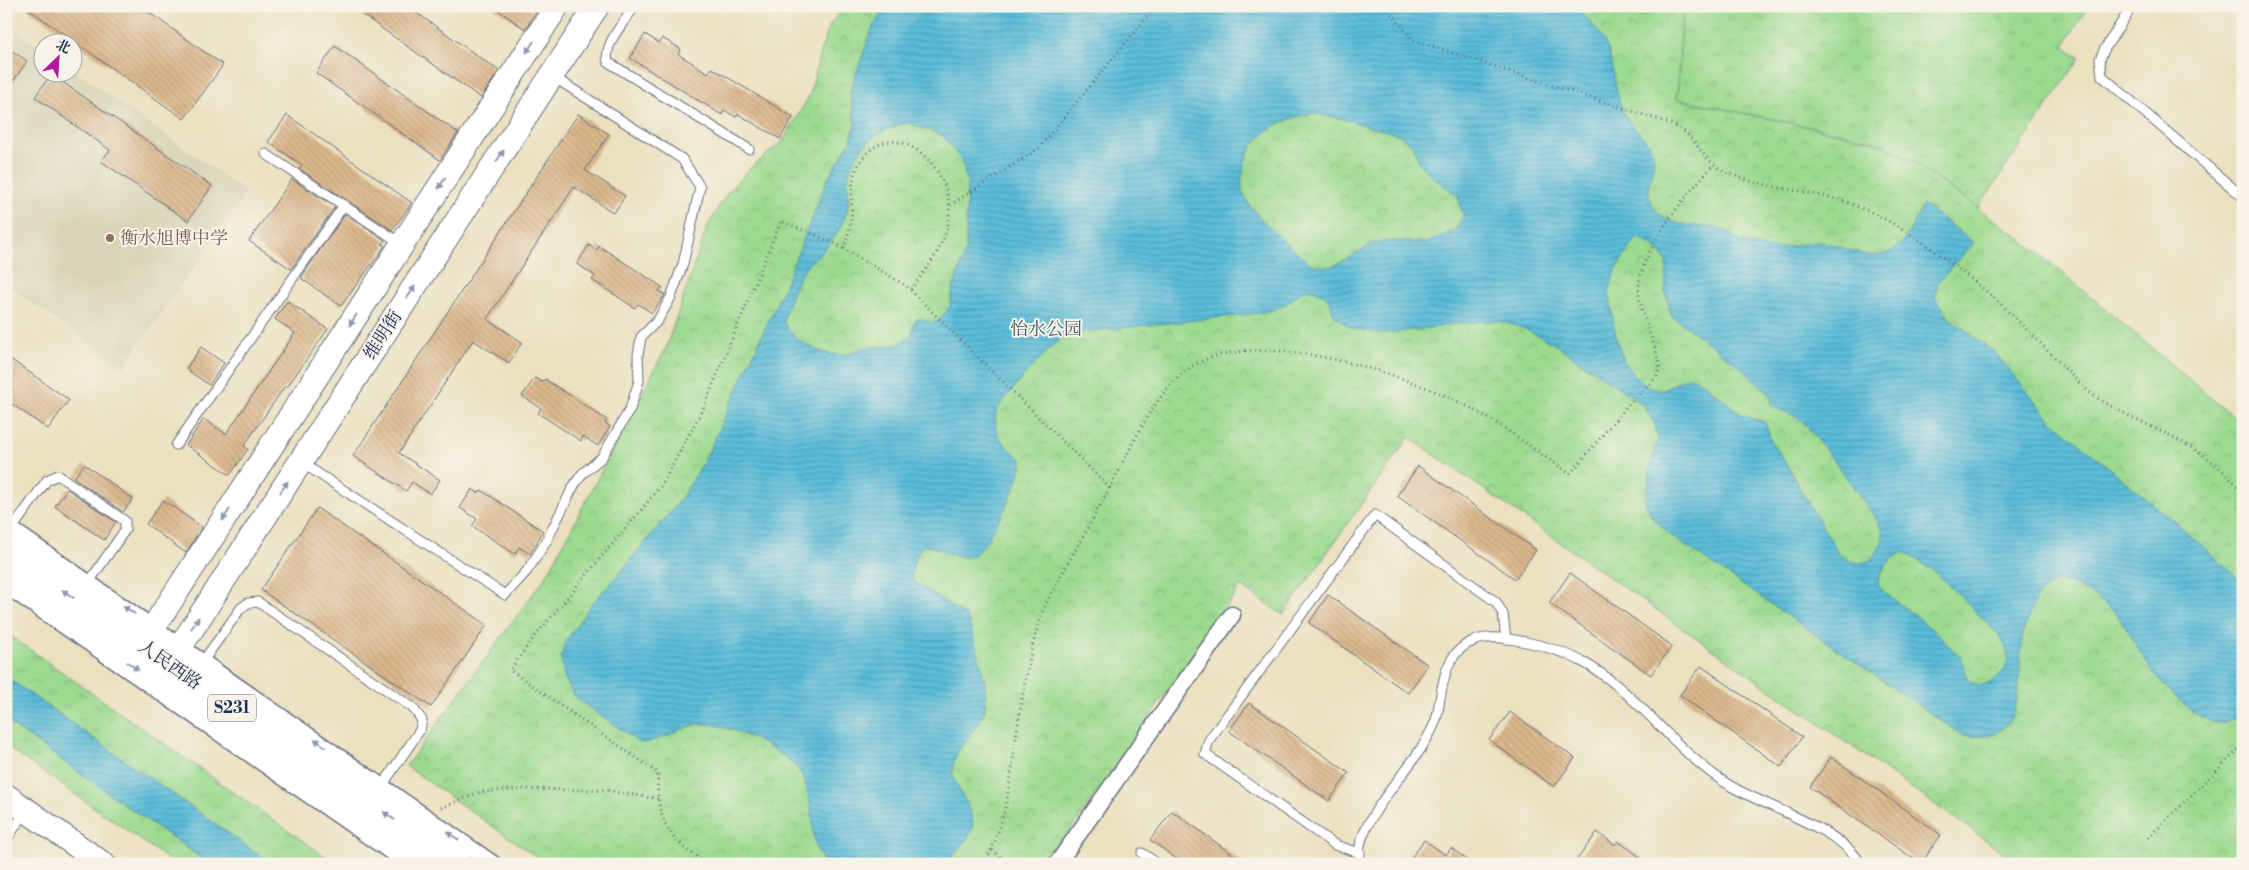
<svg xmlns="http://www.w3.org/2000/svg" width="2249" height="870" viewBox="0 0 2249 870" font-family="'Libre Bodoni','Noto Serif SC',serif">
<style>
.built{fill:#d8d5b7}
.grass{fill:url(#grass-tufts);stroke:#5c8476}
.park{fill:url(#park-crowns);stroke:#5c8476}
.water{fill:url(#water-rules);stroke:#3b769c;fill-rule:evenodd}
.building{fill:url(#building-back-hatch)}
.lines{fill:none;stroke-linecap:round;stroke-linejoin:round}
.lane-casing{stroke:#646d80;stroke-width:11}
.street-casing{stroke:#646d80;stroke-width:19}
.secondary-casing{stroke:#646d80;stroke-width:26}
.primary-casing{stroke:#646d80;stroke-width:29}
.path{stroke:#646d80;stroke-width:3;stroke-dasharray:1 4;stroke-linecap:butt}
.lane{stroke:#fff;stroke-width:9}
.street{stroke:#fff;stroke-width:16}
.secondary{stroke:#fff;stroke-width:24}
.primary{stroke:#fff;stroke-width:26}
.oneway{fill:#8d97ae}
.education-dot{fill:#8d6e63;stroke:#f7f3e8;stroke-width:2}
.labels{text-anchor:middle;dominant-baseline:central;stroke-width:4;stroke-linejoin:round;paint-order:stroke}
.shield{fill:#f7f3e8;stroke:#5d6a87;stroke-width:1}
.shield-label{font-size:16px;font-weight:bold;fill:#1b2f5e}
.education-label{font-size:18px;fill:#785e54;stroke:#f7f3e8;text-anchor:start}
.park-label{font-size:18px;fill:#3b5a6a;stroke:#f7f3e8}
.street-label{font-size:18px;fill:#1b2f5e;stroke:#f7f3e8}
</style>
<defs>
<pattern id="grass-tufts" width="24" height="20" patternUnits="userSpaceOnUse" patternTransform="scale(1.25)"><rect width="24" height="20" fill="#9cda8f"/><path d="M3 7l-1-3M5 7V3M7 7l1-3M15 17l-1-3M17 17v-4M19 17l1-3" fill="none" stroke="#86bb7e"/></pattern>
<pattern id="park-crowns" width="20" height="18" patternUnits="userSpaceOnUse" patternTransform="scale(1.25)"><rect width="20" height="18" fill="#9cda8f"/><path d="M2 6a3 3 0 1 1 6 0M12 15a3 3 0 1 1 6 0" fill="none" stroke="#86bb7e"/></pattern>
<pattern id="water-rules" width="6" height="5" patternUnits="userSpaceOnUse" patternTransform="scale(1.25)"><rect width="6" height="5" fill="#5bbdd9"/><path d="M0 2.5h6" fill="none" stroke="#4a9ab3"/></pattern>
<pattern id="building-back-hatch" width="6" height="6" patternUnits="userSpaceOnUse" patternTransform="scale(1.25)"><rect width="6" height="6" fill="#dbb88c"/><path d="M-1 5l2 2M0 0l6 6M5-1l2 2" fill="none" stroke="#bb9e7b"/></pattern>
</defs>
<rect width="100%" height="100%" fill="#f7f3e8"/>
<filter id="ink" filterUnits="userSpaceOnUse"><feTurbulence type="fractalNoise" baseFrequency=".02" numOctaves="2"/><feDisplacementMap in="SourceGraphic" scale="10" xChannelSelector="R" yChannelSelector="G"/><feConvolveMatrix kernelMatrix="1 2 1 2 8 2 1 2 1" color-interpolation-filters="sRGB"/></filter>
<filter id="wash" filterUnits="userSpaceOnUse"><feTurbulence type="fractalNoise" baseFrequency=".0096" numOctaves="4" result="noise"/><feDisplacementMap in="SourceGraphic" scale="20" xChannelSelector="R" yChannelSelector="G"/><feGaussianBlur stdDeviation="1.12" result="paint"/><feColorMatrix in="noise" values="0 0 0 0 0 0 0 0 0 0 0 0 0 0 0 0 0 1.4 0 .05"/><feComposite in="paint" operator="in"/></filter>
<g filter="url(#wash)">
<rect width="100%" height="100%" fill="#ebe1bf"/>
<polygon class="built" points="6,24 42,49 42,72 72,72 73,70 246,192 124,367 6,285"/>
<g class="grass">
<polygon points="1683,6 2088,6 2064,46 2080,58 1978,208 1904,155 1871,140 1677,99"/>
<polygon points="6,633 336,864 272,864 6,677"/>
<polygon points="6,721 210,864 175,864 6,746"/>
</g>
<polygon class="park" points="844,6 1683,6 1677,99 1871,140 1904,155 2028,244 2243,425 2243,864 2020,864 1409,437 1283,615 1241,586 1047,864 547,864 406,766 547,575 666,348 708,225 728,192 747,171 782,142 810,95 819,56 830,25"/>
<g class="water">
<path d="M885,6H1574C1586,17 1601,32 1607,47C1614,68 1615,90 1622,110C1628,126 1649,138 1653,153C1657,170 1641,190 1654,208C1670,231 1701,223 1724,230C1730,232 1734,238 1740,241C1746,244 1758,247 1765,248C1785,251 1806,240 1826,243C1844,246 1866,260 1885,254C1905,248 1915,221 1923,204L1974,243L1938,282L1935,298L1949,318L1994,352L2051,420L2193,537L2243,583V715C2235,716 2229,722 2221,723C2199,724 2163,686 2151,669C2140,654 2133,638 2123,623C2112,608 2081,582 2061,582C2051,582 2042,589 2037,597C2030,610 2024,625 2022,640C2016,683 2029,747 1962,735L1670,535L1652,517L1645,502L1651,465L1658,438L1654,422L1641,403L1558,346L1523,328L1501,321H1481L1397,332L1380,333L1351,328L1335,316L1327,296C1299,283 1306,292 1284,305C1277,309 1268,311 1261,313L1074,333C1068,336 1062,338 1057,342C1048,348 998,404 996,412C991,434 1006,448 1022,459C1021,466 1020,472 1018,478C1014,493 984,554 970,557C958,560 937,547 925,545C915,552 913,565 911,577L916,583L967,617C974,643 996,695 980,721C971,736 955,748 953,766C951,774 955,782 958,788C982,830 975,829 946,864H827C808,845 816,825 810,803C808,794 806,782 801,774C791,753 724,721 701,724C678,727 664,741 640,743L575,697L565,679L561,657L566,641L592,603L609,586L681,499L705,460L785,285L828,178L851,141L855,125L850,92L871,31ZM1313,113L1347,120L1400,135L1413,146L1421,166L1430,175L1458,196L1463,216L1459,225L1453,231L1427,243L1385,241L1372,244L1336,265L1327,267L1313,265L1307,261C1289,246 1251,214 1243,193C1240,186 1242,178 1243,170C1248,136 1281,118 1313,113ZM907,123L942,135L962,161L967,181L966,249L953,289L950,306L938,322L931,323L921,318L916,320C912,325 914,333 909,337C899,348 882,346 869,347C860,348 852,354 843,355C822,357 789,339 783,320C788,304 794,286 803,271C807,264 816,258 822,252C831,243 840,229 845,217C851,205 847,192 848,180C852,149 879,128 907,123ZM1641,238L1661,252L1667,264L1665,290L1671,315L1737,364L1772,396L1771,405C1780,412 1793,413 1801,420C1810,428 1881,522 1883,531C1884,536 1881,544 1879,549C1870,567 1853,566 1839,554L1802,493L1792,473L1771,441L1765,422L1742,415L1702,382L1688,377L1661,391C1624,382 1615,344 1612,311C1611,304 1608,295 1610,288C1614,270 1625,254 1635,240ZM1903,552C1939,568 1971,608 1999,635C2003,642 2007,648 2008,656C2008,672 1987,693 1971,682C1965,678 1966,668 1963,662C1961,657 1956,653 1953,650C1933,627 1906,609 1882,591L1878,584C1879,569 1889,559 1903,552Z"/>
<polygon points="6,677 272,864 210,864 6,721"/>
</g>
<g id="blocks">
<g class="building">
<polygon points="24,6 140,6 223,65 184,119"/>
<polygon points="350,6 407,6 499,71 481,98"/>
<polygon points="492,6 540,6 525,29"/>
<polygon points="645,34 659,43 662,38 681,49 678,54 708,73 712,68 793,117 780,139 738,114 736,117 724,110 722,115 630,58"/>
<polygon points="335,46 458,133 440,160 316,73"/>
<polygon points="6,47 27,61 6,92"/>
<polygon points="51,74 212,186 188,221 101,161 110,150 35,97"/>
<polygon points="578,114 609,134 585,170 625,196 614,213 574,187 487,319 522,342 509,363 473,340 399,453 440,480 430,494 412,482 406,491 353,456"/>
<polygon points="287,115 412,203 392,230 299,169 302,165 268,142"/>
<polygon points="292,179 335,207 291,269 249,241"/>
<polygon points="345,214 385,240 382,244 385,246 341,306 302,279 302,276"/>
<polygon points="589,245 597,250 599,246 662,287 659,291 665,295 652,313 638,304 635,308 592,280 595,276 577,264"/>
<polygon points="287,301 328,329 287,387 285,386 244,446 248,449 230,475 186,445 204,419 226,434 295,333 275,319"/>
<polygon points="201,347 224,363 209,385 186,369"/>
<polygon points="6,356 69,400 48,429 6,400"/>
<polygon points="535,378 542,382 545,379 607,420 605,423 610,427 598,446 583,436 581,441 538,413 541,408 522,396"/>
<polygon points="84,464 133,499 123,512 74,478"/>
<polygon points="1418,466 1536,550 1515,579 1397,496"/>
<polygon points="67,489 116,522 104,540 55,506"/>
<polygon points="472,489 478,493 481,490 543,531 530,554 519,547 515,554 472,526 477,519 460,508"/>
<polygon points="163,500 202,527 186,553 146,524"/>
<polygon points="317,508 487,625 431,707 261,590"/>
<polygon points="1570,573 1672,646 1651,675 1549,603"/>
<polygon points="1328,595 1428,665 1408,693 1309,623"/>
<polygon points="1701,666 1802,737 1781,767 1680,695"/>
<polygon points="1249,703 1349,773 1329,801 1229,731"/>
<polygon points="1510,712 1575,758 1554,787 1489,740"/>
<polygon points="1831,757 1941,835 1921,864 1810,787"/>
<polygon points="1172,811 1246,864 1184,864 1150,840"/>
<polygon points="1597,832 1615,845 1618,841 1650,864 1574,864"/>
<polygon points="1424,840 1446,855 1451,848 1473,864 1407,864"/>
</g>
</g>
</g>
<g filter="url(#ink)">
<use href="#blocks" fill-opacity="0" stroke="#646d80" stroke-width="1"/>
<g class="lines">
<g class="lane-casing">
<g id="lane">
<path d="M635,6C625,21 603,44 608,62L749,149"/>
<polyline points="2132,6 2104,50 2100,59 2102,76 2243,197"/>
<polyline points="266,154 402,244"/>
<polyline points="176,445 344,205"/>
<polyline points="302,463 505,595 527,571 546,542 573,487 582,474 602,457 630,409 639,381 638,355 641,337 658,320 671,297 683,264 700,187 682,159 552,76"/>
<polyline points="12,529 47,480 58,475 125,521 125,530 89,582"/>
<polyline points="203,661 241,608 248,603 258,602 413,708 422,720 420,730 382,786"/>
<polyline points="6,840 26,811"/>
<polyline points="1142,853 1158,864"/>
<polyline points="1360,853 1335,845 1205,754 1209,740 1375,515 1496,602 1503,614 1506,639"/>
<path d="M1361,864C1359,856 1359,845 1362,838C1373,808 1400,779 1418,753C1425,742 1434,729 1437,716C1443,687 1442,652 1476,640C1500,632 1557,648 1579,660C1636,689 1673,751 1729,785C1765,807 1840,828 1861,864"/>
</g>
</g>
<g class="street-casing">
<g id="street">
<polyline points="6,526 493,864"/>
<polyline points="1057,864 1232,615"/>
</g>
</g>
<g class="secondary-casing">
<g id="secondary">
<polyline points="142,645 557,6"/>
<polyline points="169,664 597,6"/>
<polyline points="6,796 103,864"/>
</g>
</g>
<g class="primary-casing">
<g id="primary">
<polyline points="6,551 458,864"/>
<polyline points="6,579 418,864"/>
</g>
</g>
<g class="path">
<path d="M1385,6L1413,40L1644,115C1655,119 1670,122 1680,129C1699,141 1701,160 1726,172C1761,188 1799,189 1836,199C1880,211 1924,242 1960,270C1992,294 2021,323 2049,352C2065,367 2080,387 2099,399C2152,432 2202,440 2243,493"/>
<polyline points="950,205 1038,149 1156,6"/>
<path d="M844,249C847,239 850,229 851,219C853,202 849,182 858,166C890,107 955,167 949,217C946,245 927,269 910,290"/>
<polyline points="441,808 479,792 521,789 605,790 658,799"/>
<polyline points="2148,838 2243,745"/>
<polyline points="992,850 1010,864"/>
<path d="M710,864C669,843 655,818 658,773L510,670L531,641L661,486L703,409L781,221L834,243L905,285L1110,488"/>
<path d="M984,864C1005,826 1010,785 1015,744C1021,704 1027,664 1038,625C1044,604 1056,584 1067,565C1081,539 1096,514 1109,489C1130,451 1150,400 1184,372C1248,319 1414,376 1478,412C1510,430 1539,453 1570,474L1628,405L1656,378L1660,368L1659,363C1654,340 1643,320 1639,296C1633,258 1688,191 1714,165"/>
</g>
<use href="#lane" class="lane"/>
<use href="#street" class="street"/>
<use href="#secondary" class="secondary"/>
<use href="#primary" class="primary"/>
</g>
<defs><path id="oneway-solid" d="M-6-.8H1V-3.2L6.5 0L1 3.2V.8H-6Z" transform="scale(1.25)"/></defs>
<g class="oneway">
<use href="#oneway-solid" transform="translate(530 47) rotate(123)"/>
<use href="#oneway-solid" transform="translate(500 156) rotate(-57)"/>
<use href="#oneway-solid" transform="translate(442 183) rotate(123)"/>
<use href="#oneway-solid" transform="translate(411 292) rotate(-57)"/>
<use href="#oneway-solid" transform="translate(353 320) rotate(123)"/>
<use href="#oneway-solid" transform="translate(284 487) rotate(-57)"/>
<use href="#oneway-solid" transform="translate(226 515) rotate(123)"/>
<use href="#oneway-solid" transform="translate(68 594) rotate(-145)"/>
<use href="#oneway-solid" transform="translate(129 610) rotate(-146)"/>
<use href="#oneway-solid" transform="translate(195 623) rotate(-57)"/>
<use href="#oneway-solid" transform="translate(133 666) rotate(35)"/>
<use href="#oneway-solid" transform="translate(320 743) rotate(-145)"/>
<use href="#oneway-solid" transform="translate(389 816) rotate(-145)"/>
<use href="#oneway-solid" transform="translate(453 836) rotate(-145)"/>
</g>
</g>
<circle class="education-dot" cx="110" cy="238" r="5"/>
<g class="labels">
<rect class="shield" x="208" y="694.5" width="48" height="27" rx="4"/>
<g class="shield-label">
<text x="232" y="708">S231</text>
</g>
<g class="education-label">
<text x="120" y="238">衡水旭博中学</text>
</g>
<g class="park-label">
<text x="1046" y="329">怡水公园</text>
</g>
<g class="street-label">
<text transform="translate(383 335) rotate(-57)">维明街</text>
<text transform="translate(170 665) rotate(35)">人民西路</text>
</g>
</g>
<rect width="2249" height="870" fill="none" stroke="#f7f3e8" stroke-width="25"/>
<g transform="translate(58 58) rotate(25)"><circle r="24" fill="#f7f3e8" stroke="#9fa5b1"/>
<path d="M0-4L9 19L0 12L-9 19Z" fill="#b5179e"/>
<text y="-8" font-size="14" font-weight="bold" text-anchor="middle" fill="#1b2f5e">北</text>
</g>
</svg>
